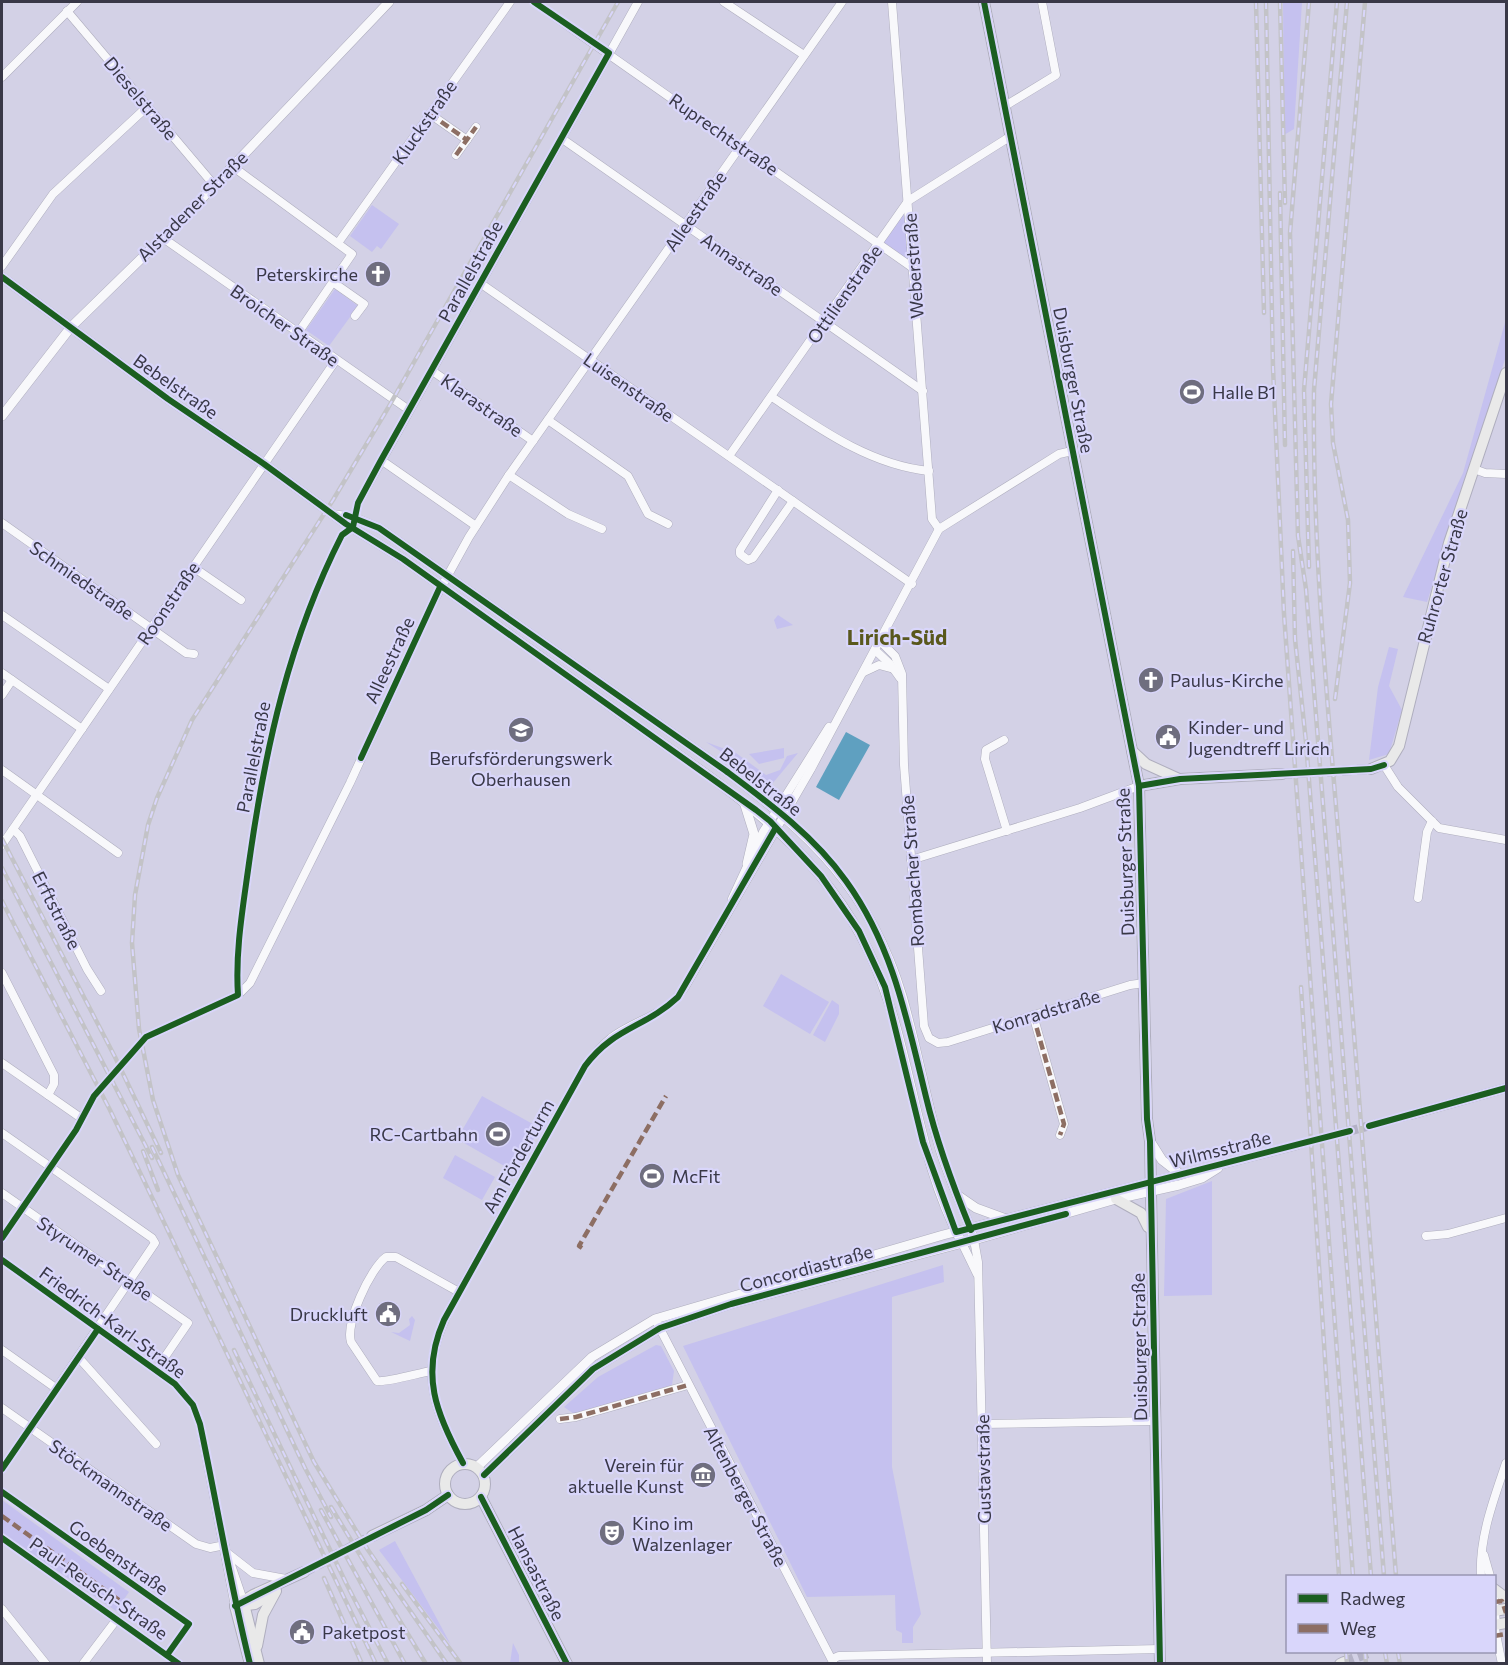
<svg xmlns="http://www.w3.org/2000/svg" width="1508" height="1665" viewBox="0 0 1508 1665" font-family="Commissioner,sans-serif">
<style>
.green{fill:#c5c1ef}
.water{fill:#5fa0c0}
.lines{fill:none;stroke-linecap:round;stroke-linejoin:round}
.tertiary-tunnel{stroke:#b4b2c6;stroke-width:9;stroke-dasharray:9 4.5;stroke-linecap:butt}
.secondary-tunnel{stroke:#b4b2c6;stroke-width:10;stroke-dasharray:10 5;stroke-linecap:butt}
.minor-casing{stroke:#afaebe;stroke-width:9}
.tertiary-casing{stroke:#afaebe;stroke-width:10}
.secondary-casing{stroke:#afaebe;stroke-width:12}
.minor{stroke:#f8f8fb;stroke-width:8}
.tertiary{stroke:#f8f8fb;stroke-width:9}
.secondary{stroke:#e9e9e9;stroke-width:10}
.rail-casing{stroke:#c3c3c7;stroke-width:4.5}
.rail{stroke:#d9d6fb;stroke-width:2;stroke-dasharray:7;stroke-linecap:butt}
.quiet{stroke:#8d6e63;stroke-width:4.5;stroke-dasharray:9 4.5;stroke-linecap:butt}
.cycleway-casing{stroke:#d9d6fb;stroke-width:10}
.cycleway{stroke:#1b5e20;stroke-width:6}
.labels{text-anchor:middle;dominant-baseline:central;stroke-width:4.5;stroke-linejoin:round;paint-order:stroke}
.street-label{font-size:18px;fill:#393847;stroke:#d9d6fb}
.poi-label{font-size:18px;fill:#393847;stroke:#d9d6fb;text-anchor:start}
.quarter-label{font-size:21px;font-weight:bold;fill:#59581d;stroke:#d9d6fb}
</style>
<rect width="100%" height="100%" fill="#d3d1e6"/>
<g class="green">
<polygon points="1283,2 1302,2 1294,129 1284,135"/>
<polygon points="908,201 913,268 879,243"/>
<polygon points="372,205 399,224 381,249 377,246 372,252 350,236"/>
<polygon points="335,289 358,306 329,346 306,330"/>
<polygon points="1506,319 1506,356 1427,602 1403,597 1463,473"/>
<polygon points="778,615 793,625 777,629 774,620"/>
<polygon points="1389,647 1398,649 1389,686 1402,710 1389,754 1369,760 1378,687"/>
<polygon points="706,742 736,753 766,775 780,770 787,756 798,753 772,784"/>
<polygon points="784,748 784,758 759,764 749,754"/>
<polygon points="781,974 829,1002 810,1034 763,1006"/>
<polygon points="832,1000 839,1005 839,1014 825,1042 813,1035"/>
<polygon points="482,1096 540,1128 515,1172 457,1139"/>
<polygon points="455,1155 495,1177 482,1200 443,1178"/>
<polygon points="1212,1181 1212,1295 1164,1296 1166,1199"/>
<polygon points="943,1265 944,1282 892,1297 892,1467 921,1614 913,1627 913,1643 902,1643 902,1633 896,1630 895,1595 807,1597 683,1346"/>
<polygon points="412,1316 415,1320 410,1341 391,1332 399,1333 410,1325 409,1319"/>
<polygon points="656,1345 661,1346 674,1371 672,1385 574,1414 564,1407 598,1377"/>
<polygon points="2,1500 129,1592 116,1611 2,1533"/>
<polygon points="395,1541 451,1645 379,1550"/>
<polygon points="513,1643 519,1655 519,1663 510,1663"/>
</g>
<polygon class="water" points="846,732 870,745 839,800 816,787"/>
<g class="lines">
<polyline class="tertiary-tunnel" points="1297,1145 1410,1115"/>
<g class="secondary-tunnel">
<polyline points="1282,774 1371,769"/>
<polyline points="304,1572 372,1536"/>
<polyline points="1344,1662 1371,1652"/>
</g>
<g class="minor-casing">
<g id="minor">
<polyline points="534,2 913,268"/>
<polyline points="724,2 804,55"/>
<polyline points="892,2 932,519 939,529"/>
<polyline points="67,11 214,185"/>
<polyline points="2,77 77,2"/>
<polyline points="1005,106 1056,75 1042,2"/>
<polyline points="430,114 467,140"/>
<polyline points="561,138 923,391"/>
<polyline points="456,155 476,127"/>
<polyline points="232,166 352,254 298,333"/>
<polyline points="163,238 409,410"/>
<polyline points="338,243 510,2"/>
<polyline points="2,266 53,194 148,106"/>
<polyline points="334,283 364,304 355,316"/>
<polyline points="480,283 912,584"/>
<polyline points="431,370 533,441"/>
<path d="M772,397C820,429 870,465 929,471"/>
<polyline points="548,420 628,476 648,514 668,524"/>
<polyline points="729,456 908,201 1011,136"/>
<polyline points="381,460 476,526"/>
<polyline points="1474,469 1485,473 1506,474"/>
<polyline points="509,475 568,514 602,529"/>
<polyline points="778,490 740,550 740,554 748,560 753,558 793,501"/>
<polyline points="358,503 638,2"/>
<polyline points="2,523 186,653 194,654"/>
<polyline points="193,567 241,600"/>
<polyline points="2,615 109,689"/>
<polyline points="880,641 895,656 902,674 904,765 924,1026 929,1038 938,1043 948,1042 1130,985 1144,983"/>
<polyline points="875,650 890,664 900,678"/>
<polyline points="864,672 879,665 894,669"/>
<polyline points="2,673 82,729"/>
<polyline points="2,695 12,680"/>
<polyline points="1004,740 986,750 985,759 1007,831"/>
<polyline points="1384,765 1398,787 1439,828 1506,840"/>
<polyline points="2,770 118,853"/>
<polyline points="13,829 20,836 87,969 101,991"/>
<polyline points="2,845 336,360"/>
<polyline points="911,860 1080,808 1139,786"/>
<polyline points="1418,898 1427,832 1432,821"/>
<polyline points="732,899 763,832 829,727"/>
<polyline points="2,973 54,1075 54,1084 48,1095"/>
<path d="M238,995C235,951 243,907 249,863C265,749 289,639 342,535"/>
<polyline points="1033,1015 1064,1124 1060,1135"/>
<polyline points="2,1063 81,1118"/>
<polyline points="2,1133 152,1238 155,1243 2,1469"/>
<polyline points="2,1193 188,1323 156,1370"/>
<polyline points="1426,1236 1448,1234 1506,1218"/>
<polyline points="2,1238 76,1130 94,1096 146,1037 238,995 250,983 350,783 432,604 469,537 509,475 842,2"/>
<polyline points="974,1240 978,1262 987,1664"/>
<polyline points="962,1243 977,1274"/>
<polyline points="2,1260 175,1384 193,1405 200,1424 235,1606"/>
<polyline points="655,1319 834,1664"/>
<polyline points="2,1350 57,1389"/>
<polyline points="79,1358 156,1444"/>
<path d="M431,1371C419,1373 385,1383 377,1381L351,1342C345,1323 370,1269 386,1257H396L459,1292"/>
<polyline points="2,1408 196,1544 210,1548 225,1545"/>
<polyline points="560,1419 576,1417 688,1385"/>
<polyline points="982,1424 1155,1421"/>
<path d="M463,1463C429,1401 419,1368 453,1303L585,1066C593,1056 601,1046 611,1038C638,1018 665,1017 685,987L811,769L939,529L1059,454L1072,451"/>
<polyline points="2,1492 189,1624 167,1655"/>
<polyline points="2,1538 179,1664"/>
<polyline points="226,1552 253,1573 286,1579"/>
<polyline points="1484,1555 1490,1576"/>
<polyline points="229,1559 243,1600"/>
<path d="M1481,1576C1479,1537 1494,1499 1506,1463"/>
<polyline points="1494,1598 1496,1625"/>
<polyline points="2,1609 46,1664"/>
<polyline points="1494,1624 1502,1664"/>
<polyline points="832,1659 839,1656 1160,1649"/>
<polyline points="83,1664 117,1619"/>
</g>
</g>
<g class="tertiary-casing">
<g id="tertiary">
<path d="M2,277L168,399L264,464L346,524L403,559C476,611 549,662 622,715C719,784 816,840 869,952C913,1045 913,1152 962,1243"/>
<polyline points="2,416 71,327 191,210 389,2"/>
<path d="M336,515L355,518L379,528L726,771C812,835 870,890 902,996C916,1044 925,1094 938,1142C947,1176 964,1207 974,1240"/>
<polyline points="744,802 754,834 747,864"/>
<polyline points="1410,1115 1506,1088"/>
<polyline points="1150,1141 1162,1160 1180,1174"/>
<polyline points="957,1195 976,1208 1006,1219"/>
<polyline points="477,1467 592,1357 655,1319 943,1235 1297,1145"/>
<polyline points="484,1475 593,1369 660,1328 731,1304 974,1240 1116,1199 1179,1185 1202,1178 1218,1168"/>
</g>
</g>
<g class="secondary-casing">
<g id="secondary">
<polyline points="984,2 1139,786 1147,1119 1150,1141 1160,1664"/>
<polyline points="1132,751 1146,764 1179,779"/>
<polyline points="1371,769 1390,761 1399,746 1449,543 1506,373"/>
<polyline points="1139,786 1180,779 1282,774"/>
<polyline points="1116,1199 1141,1213 1148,1227"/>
<circle cx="465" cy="1484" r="20"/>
<polyline points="481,1497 567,1664"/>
<polyline points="372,1536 426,1510 448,1495"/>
<polyline points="1494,1589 1506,1598"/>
<polyline points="243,1600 259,1664"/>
<polyline points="235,1606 253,1595 304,1572"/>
<polyline points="235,1606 250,1664"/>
<polyline points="239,1606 255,1604 272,1594"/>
<polyline points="1494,1611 1506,1609"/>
<polyline points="1494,1625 1506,1623"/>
<polyline points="257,1646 263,1615 276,1591"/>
<polyline points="1340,1664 1344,1662"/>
</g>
</g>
<use href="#minor" class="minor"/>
<use href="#tertiary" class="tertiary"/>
<use href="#secondary" class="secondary"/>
<g class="rail-casing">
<g id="rail">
<polyline points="1256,2 1264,313"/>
<polyline points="1266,2 1273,368 1284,614 1353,1576"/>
<polyline points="1280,2 1285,203"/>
<polyline points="1309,2 1290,233 1298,536 1306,589 1384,1576"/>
<path d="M1347,2L1314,390C1312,553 1329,717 1342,879C1360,1112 1378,1344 1396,1576"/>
<polyline points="1280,193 1285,445"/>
<polyline points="1293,551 1295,639 1306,742 1371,1576"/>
<polyline points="1309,567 1304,390 1337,2"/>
<polyline points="1335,699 1350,583 1348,520 1333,443 1331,404 1365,2"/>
<polyline points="2,839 115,1057 161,1153"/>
<polyline points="2,868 152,1158"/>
<polyline points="2,901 110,1110 376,1664"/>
<polyline points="1301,987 1339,1576"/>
<polyline points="152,1147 305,1468 331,1517"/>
<polyline points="143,1151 158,1190"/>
<polyline points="234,1350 347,1585 388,1664"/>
<polyline points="331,1507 426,1664"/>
<polyline points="321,1510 405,1664"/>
<polyline points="324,1578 362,1664"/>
<polyline points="402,1584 461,1664"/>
<polyline points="1346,1652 1347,1664"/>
<polyline points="1365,1652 1366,1664"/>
<polyline points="1385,1652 1387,1664"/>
<polyline points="1398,1652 1400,1664"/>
<polyline points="447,1664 368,1550 314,1462 178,1175 153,1100 139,1029 132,943 135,895 148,825 157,798 192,720 333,500 388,408 618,2"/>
</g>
</g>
<use href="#rail" class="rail"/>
<g class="quiet">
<polyline points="430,114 467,140"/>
<polyline points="456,155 476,127"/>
<polyline points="1033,1015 1064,1124 1060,1135"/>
<polyline points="582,1248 579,1246 666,1096"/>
<polyline points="560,1419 576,1417 688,1385"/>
<polyline points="2,1516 123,1603"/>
<polyline points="1494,1602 1502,1601 1506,1613"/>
<polyline points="1494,1636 1506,1634"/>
</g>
<g class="cycleway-casing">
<g id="cycleway">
<polyline points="984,2 1139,786 1147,1119 1150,1141 1160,1664"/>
<polyline points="2,277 168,399 264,464 346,524 403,559 756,810 770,821 821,876 859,931 885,987 923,1142 956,1232 1350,1131"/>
<path d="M346,515L379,528L726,771C769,803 814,836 846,881C893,946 907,1020 926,1097C937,1143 953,1186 971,1230"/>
<polyline points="361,758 440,587"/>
<polyline points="1139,786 1180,779 1371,769 1384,765"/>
<polyline points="1369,1126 1506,1088"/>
<path d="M2,1238L76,1130L94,1096L146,1037L238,995C235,951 243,907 249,863C265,749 289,639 342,535L353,527L358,503L380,462L609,53L534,2"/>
<path d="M2,1260L175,1384L193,1405L200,1424C217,1504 230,1584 250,1664"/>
<path d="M463,1463C436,1414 420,1374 444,1320L585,1066C614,1027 645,1028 678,997L775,829"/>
<polyline points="2,1469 98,1329"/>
<polyline points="484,1475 593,1369 660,1328 731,1304 1066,1214"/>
<polyline points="2,1492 189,1624 167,1655"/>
<polyline points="481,1497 567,1664"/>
<polyline points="2,1538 179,1664"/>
<polyline points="235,1606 426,1510 448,1495"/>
</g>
</g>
<use href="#cycleway" class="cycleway"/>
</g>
<defs>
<g id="church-disc" transform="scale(1.35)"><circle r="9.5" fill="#6f6e7f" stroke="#d9d6fb"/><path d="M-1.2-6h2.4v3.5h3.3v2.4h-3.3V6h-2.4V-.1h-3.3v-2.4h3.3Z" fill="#fff"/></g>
<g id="stadium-disc" transform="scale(1.35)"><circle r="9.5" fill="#6f6e7f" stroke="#d9d6fb"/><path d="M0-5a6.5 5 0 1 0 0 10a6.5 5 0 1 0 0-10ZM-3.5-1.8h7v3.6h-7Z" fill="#fff"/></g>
<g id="university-disc" transform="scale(1.35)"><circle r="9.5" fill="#6f6e7f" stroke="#d9d6fb"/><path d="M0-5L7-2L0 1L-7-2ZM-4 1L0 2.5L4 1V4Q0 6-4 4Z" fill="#fff"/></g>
<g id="civic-disc" transform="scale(1.35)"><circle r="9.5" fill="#6f6e7f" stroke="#d9d6fb"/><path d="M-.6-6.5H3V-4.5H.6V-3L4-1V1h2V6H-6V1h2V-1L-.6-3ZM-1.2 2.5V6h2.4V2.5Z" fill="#fff"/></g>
<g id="museum-disc" transform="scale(1.35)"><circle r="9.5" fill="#6f6e7f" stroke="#d9d6fb"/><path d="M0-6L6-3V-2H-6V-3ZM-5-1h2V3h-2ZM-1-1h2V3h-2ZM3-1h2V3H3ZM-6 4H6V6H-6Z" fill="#fff"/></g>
<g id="theatre-disc" transform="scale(1.35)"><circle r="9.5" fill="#6f6e7f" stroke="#d9d6fb"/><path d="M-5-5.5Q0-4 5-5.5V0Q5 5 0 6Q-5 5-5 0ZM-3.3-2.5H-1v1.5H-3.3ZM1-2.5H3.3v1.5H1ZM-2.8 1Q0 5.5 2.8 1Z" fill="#fff"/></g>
</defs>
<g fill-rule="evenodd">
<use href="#church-disc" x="378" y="274"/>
<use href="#stadium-disc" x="1192" y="392"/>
<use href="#church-disc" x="1151" y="680"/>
<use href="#university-disc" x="521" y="730"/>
<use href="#civic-disc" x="1168" y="737"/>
<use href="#stadium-disc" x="498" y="1134"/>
<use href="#stadium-disc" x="652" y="1176"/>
<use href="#civic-disc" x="388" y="1314"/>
<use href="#museum-disc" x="703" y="1475"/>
<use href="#theatre-disc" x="612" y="1533"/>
<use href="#civic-disc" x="302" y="1632"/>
</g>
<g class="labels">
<g class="street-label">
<text transform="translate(141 98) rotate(50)">Dieselstraße</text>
<text transform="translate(424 122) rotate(-55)">Kluckstraße</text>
<text transform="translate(724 134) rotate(35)">Ruprechtstraße</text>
<text transform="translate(192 206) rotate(-45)">Alstadener Straße</text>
<text transform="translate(695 211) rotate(-55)">Alleestraße</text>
<text transform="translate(742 264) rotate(35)">Annastraße</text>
<text transform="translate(913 266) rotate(-94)">Weberstraße</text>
<text transform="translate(470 271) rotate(-61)">Parallelstraße</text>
<text transform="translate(844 294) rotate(-55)">Ottilienstraße</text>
<text transform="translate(285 325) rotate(35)">Broicher Straße</text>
<text transform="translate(1074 380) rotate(79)">Duisburger Straße</text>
<text transform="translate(176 386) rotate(35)">Bebelstraße</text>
<text transform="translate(629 387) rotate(35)">Luisenstraße</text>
<text transform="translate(482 405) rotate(35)">Klarastraße</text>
<text transform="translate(1442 576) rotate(-74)">Ruhrorter Straße</text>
<text transform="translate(82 580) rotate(35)">Schmiedstraße</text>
<text transform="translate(168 603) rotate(-56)">Roonstraße</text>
<text transform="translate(389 660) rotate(-65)">Alleestraße</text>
<text transform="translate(253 757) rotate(-79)">Parallelstraße</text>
<text transform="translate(761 781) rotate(38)">Bebelstraße</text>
<text transform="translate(1125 862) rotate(-92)">Duisburger Straße</text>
<text transform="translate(912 871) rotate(-94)">Rombacher Straße</text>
<text transform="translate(57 910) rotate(63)">Erftstraße</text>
<text transform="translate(1046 1011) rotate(-17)">Konradstraße</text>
<text transform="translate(1220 1149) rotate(-14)">Wilmsstraße</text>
<text transform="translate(518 1156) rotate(-61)">Am Förderturm</text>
<text transform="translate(95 1258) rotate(34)">Styrumer Straße</text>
<text transform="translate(806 1268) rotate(-15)">Concordiastraße</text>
<text transform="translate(113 1322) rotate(36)">Friedrich-Karl-Straße</text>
<text transform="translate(1139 1347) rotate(-91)">Duisburger Straße</text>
<text transform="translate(983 1469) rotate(-91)">Gustavstraße</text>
<text transform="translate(111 1485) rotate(35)">Stöckmannstraße</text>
<text transform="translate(746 1496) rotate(62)">Altenberger Straße</text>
<text transform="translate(119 1557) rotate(35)">Goebenstraße</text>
<text transform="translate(537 1573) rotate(63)">Hansastraße</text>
<text transform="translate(99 1588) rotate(35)">Paul-Reusch-Straße</text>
</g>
<g class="poi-label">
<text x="358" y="274" text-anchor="end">Peterskirche</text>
<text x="1212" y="392">Halle B1</text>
<text x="1170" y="680">Paulus-Kirche</text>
<text x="1188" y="727">Kinder- und<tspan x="1188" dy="21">Jugendtreff Lirich</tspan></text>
<text x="521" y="758" text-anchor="middle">Berufsförderungswerk<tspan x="521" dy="21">Oberhausen</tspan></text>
<text x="478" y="1134" text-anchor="end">RC-Cartbahn</text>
<text x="672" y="1176">McFit</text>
<text x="368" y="1314" text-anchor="end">Druckluft</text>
<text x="684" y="1465" text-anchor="end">Verein für<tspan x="684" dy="21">aktuelle Kunst</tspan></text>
<text x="632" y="1523">Kino im<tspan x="632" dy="21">Walzenlager</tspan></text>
<text x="322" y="1632">Paketpost</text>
</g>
<g class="quarter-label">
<text x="897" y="636">Lirich-Süd</text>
</g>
</g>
<rect width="1508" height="1665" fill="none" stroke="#393847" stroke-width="6"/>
<rect x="1286" y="1575" width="210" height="78" fill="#d9d6fb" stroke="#9997b3" stroke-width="1.5"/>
<rect x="1298" y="1594" width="30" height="9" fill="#1b5e20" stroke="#9997b3" stroke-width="1.5"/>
<text x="1340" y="1605" font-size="18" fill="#393847">Radweg</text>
<rect x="1298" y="1624" width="30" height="9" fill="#8d6e63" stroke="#9997b3" stroke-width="1.5"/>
<text x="1340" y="1635" font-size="18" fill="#393847">Weg</text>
</svg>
